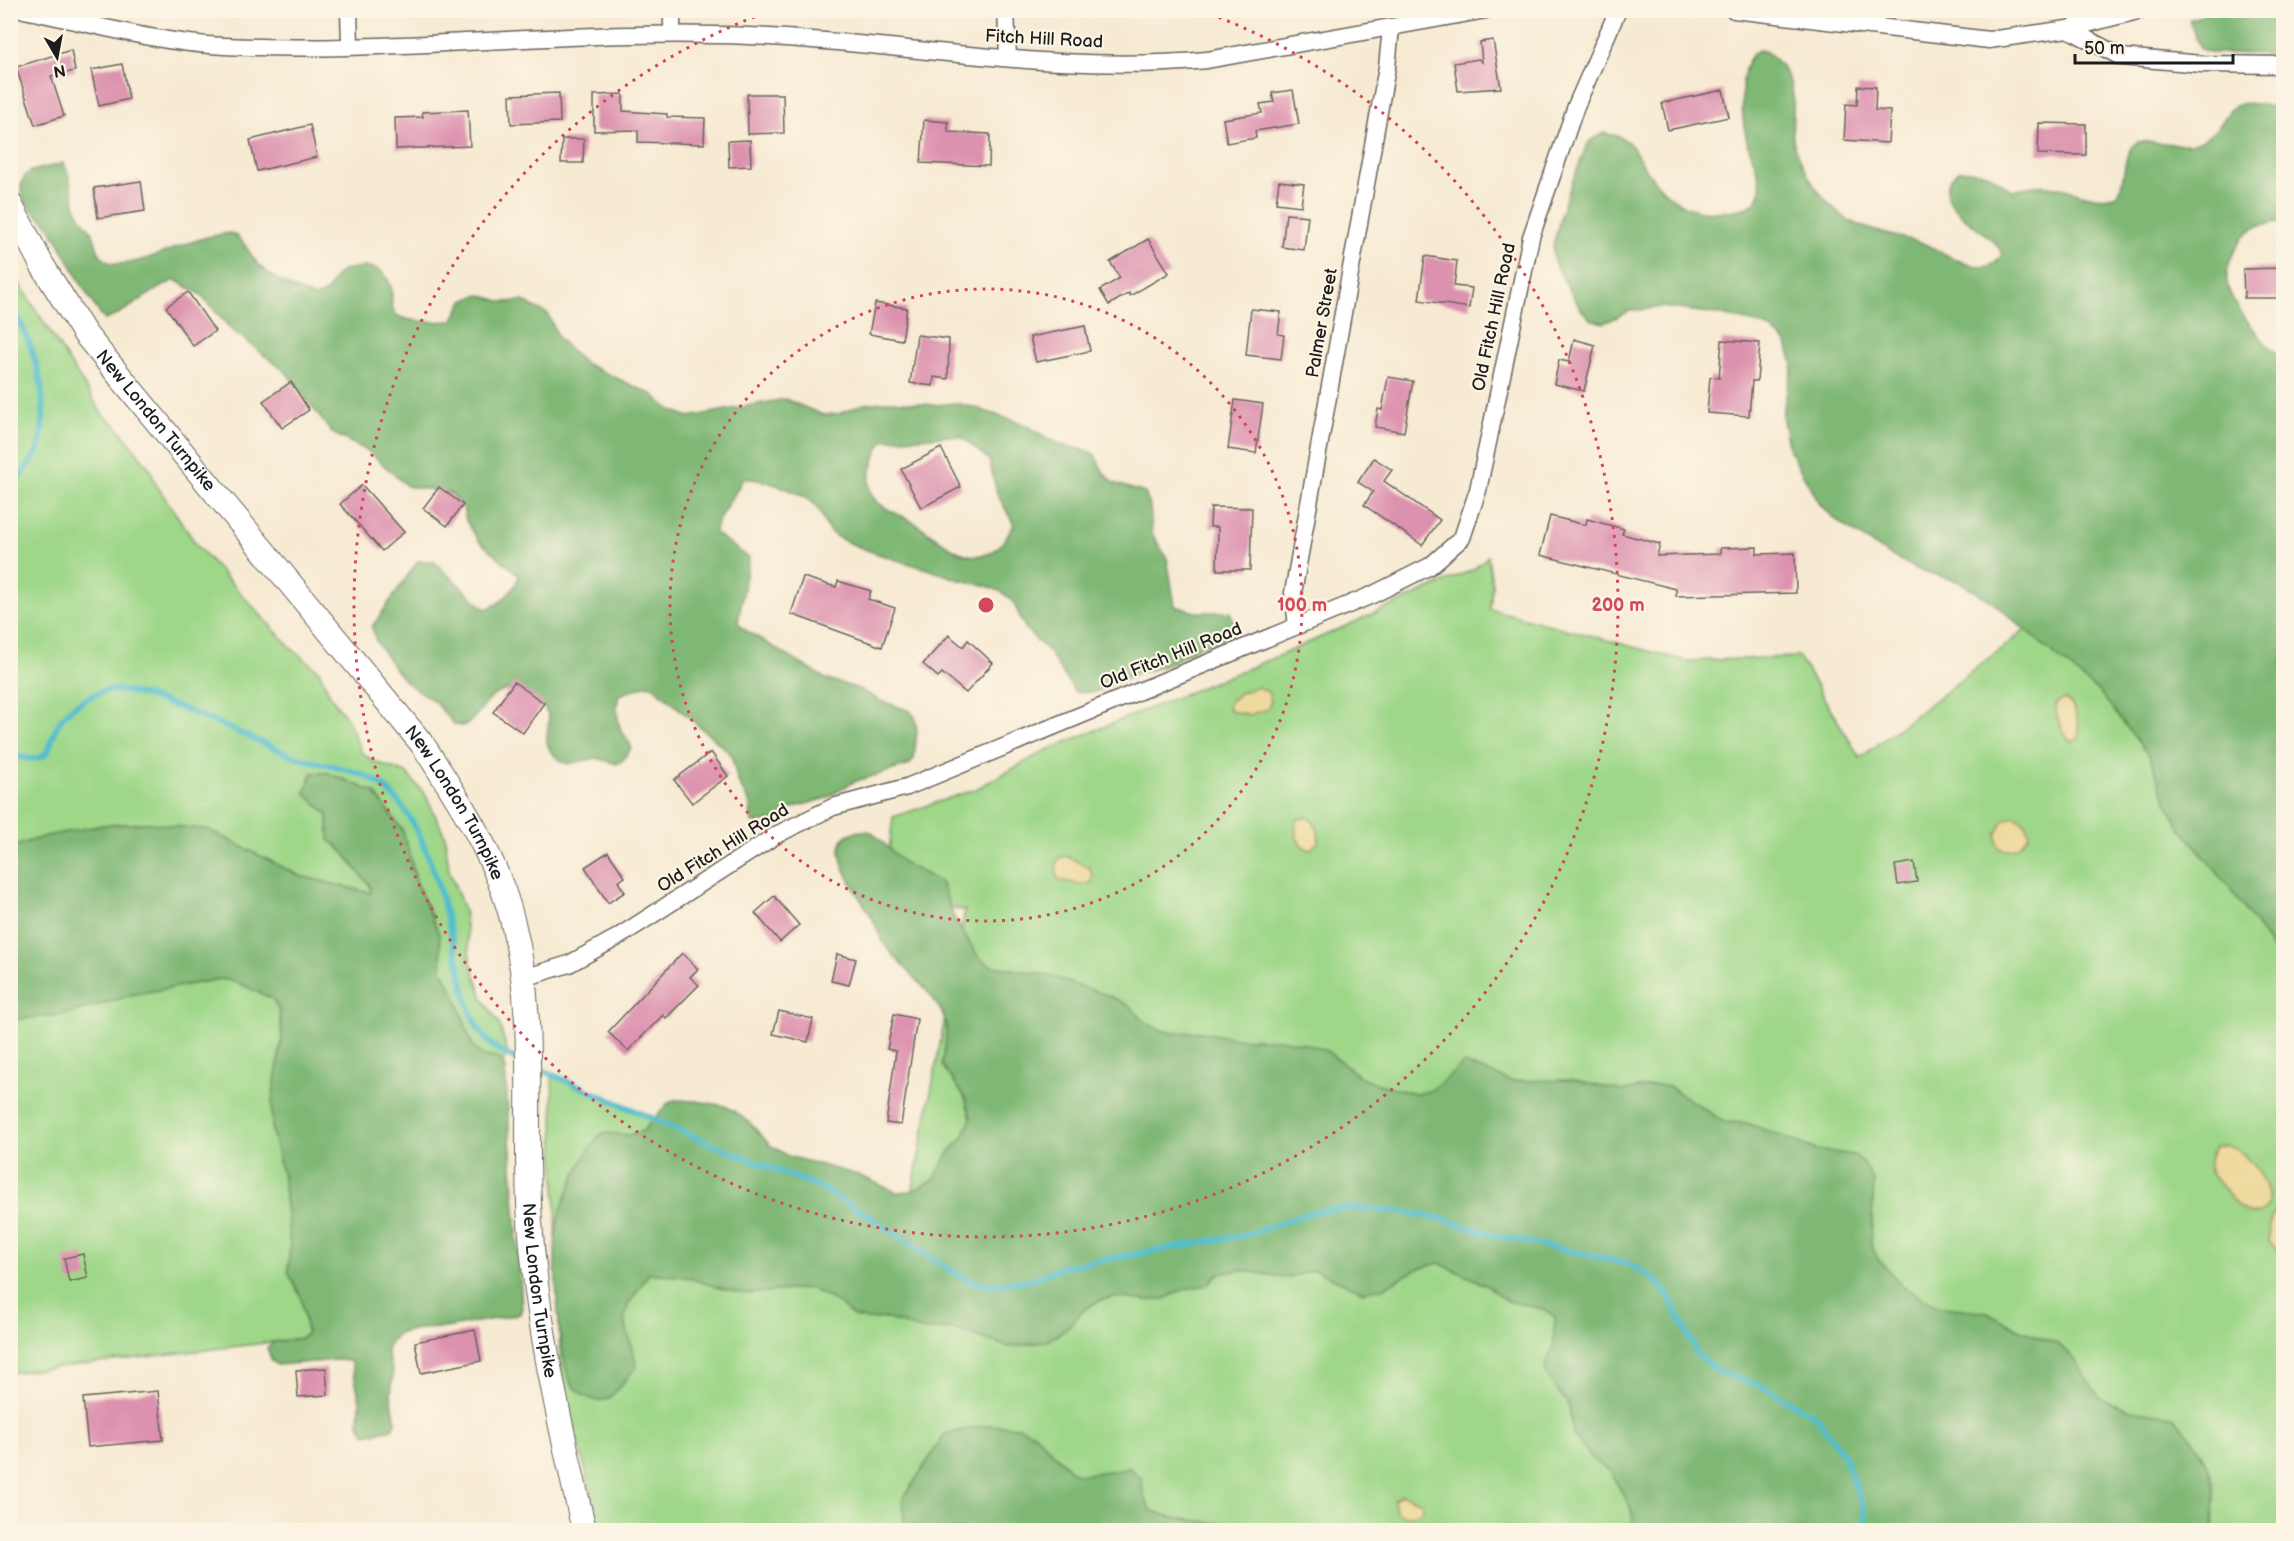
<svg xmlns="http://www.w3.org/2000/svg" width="2294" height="1541" viewBox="0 0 2294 1541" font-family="'Balsamiq Sans',sans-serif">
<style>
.green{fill:#9fd789;stroke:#5e7a52;stroke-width:1.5}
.forest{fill:#7fb875;stroke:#4e6a48;stroke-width:1.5;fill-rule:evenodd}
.sand{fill:#eeda9e;stroke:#857b5d;stroke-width:1.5}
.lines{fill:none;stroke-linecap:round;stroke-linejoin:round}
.stream{stroke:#51bdcc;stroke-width:6}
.building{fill:#dc91ae}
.minor-casing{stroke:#69645c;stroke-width:19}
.secondary-casing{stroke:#69645c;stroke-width:26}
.minor{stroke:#fff;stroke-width:16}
.secondary{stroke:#fff;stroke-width:24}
.ring{fill:none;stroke:#d1495b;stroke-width:3;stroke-dasharray:3 6}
.labels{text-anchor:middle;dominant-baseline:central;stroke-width:4.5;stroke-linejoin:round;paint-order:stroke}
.street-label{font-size:18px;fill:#1c1c1c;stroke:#fcf5e5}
.centre{fill:#d1495b;stroke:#fcf5e5;stroke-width:3}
.ring-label{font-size:18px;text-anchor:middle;font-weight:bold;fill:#d1495b;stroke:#fcf5e5;stroke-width:4.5;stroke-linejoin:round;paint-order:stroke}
</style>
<rect width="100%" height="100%" fill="#fcf5e5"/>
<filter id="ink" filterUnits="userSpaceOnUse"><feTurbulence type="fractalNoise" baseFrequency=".0167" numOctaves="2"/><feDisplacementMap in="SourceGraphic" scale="12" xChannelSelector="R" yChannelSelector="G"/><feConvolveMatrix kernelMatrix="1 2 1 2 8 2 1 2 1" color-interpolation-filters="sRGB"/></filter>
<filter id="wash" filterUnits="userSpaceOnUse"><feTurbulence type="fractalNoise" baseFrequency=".008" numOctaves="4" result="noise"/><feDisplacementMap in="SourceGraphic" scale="24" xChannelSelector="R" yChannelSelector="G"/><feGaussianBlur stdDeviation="1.35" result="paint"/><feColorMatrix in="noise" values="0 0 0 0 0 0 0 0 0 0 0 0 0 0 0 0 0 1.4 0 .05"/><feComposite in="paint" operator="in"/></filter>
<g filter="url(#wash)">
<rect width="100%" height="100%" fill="#f7ead3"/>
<g class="green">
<path d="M10,269L103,415L115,424L151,470L155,483L198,547L291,648L319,671L331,697L348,720L362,753L373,761L406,773L425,794L445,836L449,870L464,910L470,959L483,999L499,1023L507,1050L503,1062L497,1058L482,1056L472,1045L456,997L442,970L439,934L418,887L403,831L374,792L328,773H312L305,793L328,815L329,840C346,850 355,871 370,885L371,893L300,876L209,830L150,823L104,825L47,836L11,847Z"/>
<polygon points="1488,556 1492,584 1490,609 1686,661 1799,657 1860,758 2042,617 2283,917 2283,1530 601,1530 564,1387 560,1358 552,1073 701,1137 903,1242 965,910 883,901 893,817 976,789 1047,750 1283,654 1474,569"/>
<path d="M220,979C239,980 254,992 272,998L279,1010L282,1038L272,1102V1131L283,1177L290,1244L288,1272L301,1297L307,1332L302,1338L273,1342L11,1373L10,1020L67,1014L135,994Z"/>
</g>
<g class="forest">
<polygon points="2214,11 2283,11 2283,54 2213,53 2200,49 2189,20"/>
<path d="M1759,50C1769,51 1773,57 1780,65C1801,92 1790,109 1793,139C1795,152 1805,170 1811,181C1820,195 1839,216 1854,223C1876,234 1902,236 1924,244C1944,251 1987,285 2002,254C1996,230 1915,203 1960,170L1987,173L2012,190C2024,188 2036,184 2049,186C2072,188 2095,204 2118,195C2126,178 2122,152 2137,142C2155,140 2182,148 2197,142C2240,124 2212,88 2283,110V221C2274,223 2260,223 2252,229C2237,240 2223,268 2228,287C2233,308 2267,346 2283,360V964L2230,888L2179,826L2165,799L2150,757L2101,694L1990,600L1960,582L1917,569L1890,555L1841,524L1821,506L1789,450L1782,415L1793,364L1787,343L1771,329L1756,323L1718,314L1662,307L1630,311L1604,323L1590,319L1580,308L1554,262L1553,246L1564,203L1586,147L1590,141L1604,133C1610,135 1617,135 1622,138C1634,144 1637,156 1644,167C1669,204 1695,219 1741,209C1775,202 1755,166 1748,144C1741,122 1735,62 1759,50Z"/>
<path d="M63,163C73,177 71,200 80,216C83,222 88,226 91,231C97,240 95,252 105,260C123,274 178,245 198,240C208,236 219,235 230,233C245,237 249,257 261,267C276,281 296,290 315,297L328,291C334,277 338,270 354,268C372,266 384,266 391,287C393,296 389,306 396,314C404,323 440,322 452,321L463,301L475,296L482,295L502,302L523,301L548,314L559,339L584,363L653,395L669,409L689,417L785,399L823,415L838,414L864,404L891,401L935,405L956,403L976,408L1023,424L1061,445L1088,451L1094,454L1104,473L1114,483L1145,493L1150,506L1152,534L1167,558L1175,606L1195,612H1230L1238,632L1233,637L1198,647L1165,666L1137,673L1096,692H1075C1066,678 1057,664 1047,650C1040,642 1030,636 1025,627C1018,616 1018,605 1007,596C990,583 970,584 951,577C914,564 875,556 839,538C820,529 827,515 813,503C802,493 754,474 742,480C736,496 715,518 715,533L749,558L738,622L742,628L826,679L859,689L878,700L910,711L915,717L917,731L914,759L909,765L853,782L827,798L792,808L774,821L752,823L749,801L738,782L731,754L654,687L647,685L619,695C616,704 617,721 621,730C625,738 630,740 631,748L623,760L617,764L596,758L567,764C530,745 558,726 545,709C538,699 524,693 514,687L494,695L469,723L462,726L454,724L435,702L407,683L397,672L376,641L372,627L418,561H433L485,609C500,606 516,589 519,575L479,541L466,521L463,507L453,495L446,492L407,486L368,451L332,433L287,373L231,329L200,294L175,280C149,290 131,311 105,320C81,291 69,256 48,225C41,216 26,208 23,197C19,188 22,178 29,172ZM948,436L962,437L989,460L997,493L1014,525C1008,534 1001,548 990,553C961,565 936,535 913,522C885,506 859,504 873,464C876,455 878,446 885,440Z"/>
<path d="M312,773H328L374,792L403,831L418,887L439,934L442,970L456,997L472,1045L482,1056L497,1058L503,1062L505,1069L522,1307L520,1314L445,1328L417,1329L397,1334L388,1346L387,1353L393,1373L391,1394L396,1423L392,1429L366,1435L359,1423L360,1401L351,1361L337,1360L277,1365L272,1361L267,1348L273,1342L302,1338L307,1332L301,1297L288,1272L290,1244L283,1177L272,1131V1102L282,1038L279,1010L272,998C254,992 239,980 220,979L135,994L67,1014L11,1020V847L46,836L104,825L150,823L209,830L300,876L371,893L370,885C355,871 346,850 329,840L328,815L305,793Z"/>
<path d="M865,831L872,832L904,863L941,882L954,918L979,958L992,966L1043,974L1110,996L1130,1006L1145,1022L1158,1029L1172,1033L1201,1032L1243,1039H1279L1302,1043L1324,1049L1365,1080L1415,1094L1429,1091L1441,1083L1464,1063L1511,1081L1571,1080L1622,1091L1656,1085L1670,1087L1724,1122L1747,1123L1817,1150L1854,1155L1864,1163L1874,1182L1871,1244L1878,1259L1903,1287L1937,1306L1987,1312L2021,1330L2058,1344L2069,1353L2101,1399L2131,1410L2172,1416C2192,1435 2215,1470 2215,1498C2215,1509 2212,1519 2214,1530H1635L1630,1506L1610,1472L1592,1458L1573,1435L1569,1406L1547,1375L1545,1367L1553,1347L1555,1317L1543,1309L1507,1301L1488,1286L1439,1263L1417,1269L1385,1287L1363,1292L1315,1270L1286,1278L1240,1270L1218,1274L1207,1285L1185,1289L1164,1299L1147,1301L1114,1297L1099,1301L1085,1309L1064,1331L1045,1342L1009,1347L952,1329L921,1330L885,1318L869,1320L854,1317L837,1302L810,1288L746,1294L723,1289L686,1277L649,1273L628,1305L624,1319L637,1366L610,1398C595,1406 575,1393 569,1378C559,1351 552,1256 557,1227C560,1205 586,1146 603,1133L630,1135L643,1131L667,1104L674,1100L696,1101L725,1106L737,1113L749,1122L770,1145L788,1156L858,1175L896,1192L913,1191L934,1180L948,1154L963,1137L971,1118L965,1098L942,1065C944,1049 950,1030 943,1015C929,987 904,970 885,945C879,937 877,925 871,916C860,897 811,831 865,831Z"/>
<path d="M989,1425L1019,1427L1034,1433L1072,1472L1081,1475L1130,1468L1142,1479L1143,1494L1151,1510C1187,1525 1228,1520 1265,1530H905L902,1503L904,1497L945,1434Z"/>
</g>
<g class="sand">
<polygon points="1257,687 1268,692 1271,701 1268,709 1249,715 1230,711 1228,704 1240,693"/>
<path d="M2063,699C2077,703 2079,725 2079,737L2073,742C2064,740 2054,712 2056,703Z"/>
<polygon points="2015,816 2026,823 2029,835 2017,848 2003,850 1998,847 1996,835 2004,820"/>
<path d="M1306,817C1316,822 1320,831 1318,842L1310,850C1297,846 1293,832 1297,820Z"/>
<path d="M1066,856L1090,868L1093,877L1091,883L1082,885L1059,880C1055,873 1055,866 1059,858Z"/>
<path d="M2225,1145C2246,1151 2271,1181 2268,1204C2251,1235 2224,1187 2211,1174C2207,1163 2209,1155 2216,1146Z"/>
<polygon points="2283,1209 2283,1249 2278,1250 2269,1242 2270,1220 2276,1210"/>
<path d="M1402,1495L1422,1502L1423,1510C1416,1518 1404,1518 1396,1512L1394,1500Z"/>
</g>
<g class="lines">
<g class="stream">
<path d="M10,304C35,347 51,396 39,446C35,460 20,476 10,487"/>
<path d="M10,755C59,768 43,745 62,718C69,708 92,694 104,691C139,682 254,741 291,755C315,764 342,766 366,776C426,802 444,908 459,966C464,989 469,1019 485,1038C494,1049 510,1057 523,1062"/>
<polyline points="535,1067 704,1141 819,1187 867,1215 951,1271 976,1283 993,1285 1030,1280 1063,1267 1250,1234 1312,1212 1345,1208 1398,1211 1443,1219 1493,1235 1627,1263 1652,1277 1668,1295 1698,1355 1719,1372 1764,1387 1817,1417 1845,1458 1866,1516 1864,1530"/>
</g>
</g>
<g id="blocks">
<g class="building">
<polygon points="1493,40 1501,88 1458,91 1454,63 1479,59 1482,62 1480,42"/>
<polygon points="71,50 75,71 51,76 64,116 35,125 16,67"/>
<polygon points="122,64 129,99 99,106 91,70"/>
<polygon points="1858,86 1876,87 1875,110 1890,111 1888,143 1844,140 1846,104 1857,105"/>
<polygon points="1293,90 1299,124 1255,131 1256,138 1227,143 1223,119 1262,113 1260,104 1274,102 1272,93"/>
<polygon points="1723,90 1729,117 1668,130 1662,103"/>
<polygon points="559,93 560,122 511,124 510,95"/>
<polygon points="623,94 623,111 667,114 667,117 705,118 704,144 638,142 638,130 594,131 594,95"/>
<polygon points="747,94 783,94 784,133 748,134"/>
<polygon points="468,110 470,146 396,149 395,118 423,117 422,112"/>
<polygon points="924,120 948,122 948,132 990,134 989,166 921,163"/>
<polygon points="2039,123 2086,124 2086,155 2038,154"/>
<polygon points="310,125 317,157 257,171 250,140"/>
<polygon points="562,139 584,139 583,163 561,163"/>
<polygon points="750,140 751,166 729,167 728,141"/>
<polygon points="141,181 145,211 98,218 94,188"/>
<polygon points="1279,181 1304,184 1301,206 1276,203"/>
<polygon points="1286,214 1308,216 1304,250 1282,247"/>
<polygon points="1148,239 1169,273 1130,296 1129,293 1109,305 1100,290 1120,278 1110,262"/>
<polygon points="1425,256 1457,261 1454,286 1472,288 1469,308 1419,300"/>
<polygon points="2283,268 2283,298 2244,298 2243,269"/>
<polygon points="188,292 215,331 193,346 166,307"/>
<polygon points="875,303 907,308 902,340 869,334"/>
<polygon points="1251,309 1281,312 1278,334 1284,335 1281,359 1246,355"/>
<polygon points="1085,326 1090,351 1036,362 1030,337"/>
<polygon points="917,335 949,339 948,379 934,377 933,386 910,383"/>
<polygon points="1574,339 1595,345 1584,391 1554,384 1559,360 1569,362"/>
<polygon points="1722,340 1760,343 1757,381 1752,381 1749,416 1707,413 1710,377 1719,378"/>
<polygon points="1388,377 1413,381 1404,432 1375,427 1378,409 1382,410"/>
<polygon points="291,382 309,410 282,428 263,401"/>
<polygon points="1235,400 1263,404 1256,453 1228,449"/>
<polygon points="941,448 961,487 921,508 901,469"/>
<polygon points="1374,458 1392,470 1384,481 1440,520 1422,545 1364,505 1373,492 1358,482"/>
<polygon points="362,485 404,532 382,551 340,504"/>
<polygon points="439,487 463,505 447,526 423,508"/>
<polygon points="1211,507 1252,508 1250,570 1217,570 1218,527 1210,527"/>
<polygon points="1550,516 1586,525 1587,519 1624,529 1622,534 1660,544 1657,556 1720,554 1720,548 1757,547 1757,554 1795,553 1796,593 1676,596 1676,589 1540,555"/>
<polygon points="803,577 836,587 838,581 871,591 868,599 895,608 882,647 791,614"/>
<polygon points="949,635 963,647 968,640 993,663 966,693 942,673 938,677 923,664"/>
<polygon points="514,682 544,703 523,733 493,712"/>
<polygon points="711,752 728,776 692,803 674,780"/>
<polygon points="608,852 625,877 618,882 625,892 608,903 585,867"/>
<polygon points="1914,862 1917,882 1898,885 1895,865"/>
<polygon points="774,896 799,925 780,942 755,913"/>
<polygon points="682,953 698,969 690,977 699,985 666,1018 663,1015 628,1051 608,1032"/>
<polygon points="837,954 856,959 849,985 831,981"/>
<polygon points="779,1011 813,1019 808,1042 773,1034"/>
<polygon points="894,1014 917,1019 901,1125 886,1123 896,1051 887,1049"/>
<polygon points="83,1254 88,1278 69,1282 64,1258"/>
<polygon points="475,1330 481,1361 421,1373 415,1342"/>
<polygon points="326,1368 328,1395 298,1397 296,1370"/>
<polygon points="158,1391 163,1440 88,1447 83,1398"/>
</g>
</g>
</g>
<g filter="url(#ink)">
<use href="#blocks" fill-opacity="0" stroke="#69645c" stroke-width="1.5"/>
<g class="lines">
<g class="minor-casing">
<g id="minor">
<path d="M24,10C89,23 157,43 224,46C399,54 574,28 749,36C901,42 1055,75 1207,60L1486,10"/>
<polyline points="349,10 350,45"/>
<polyline points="672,10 672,34"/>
<polyline points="1006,10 1008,57"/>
<polyline points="1734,10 1989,40 2068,29 2141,10"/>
<polyline points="2068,29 2121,57 2202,64 2284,65"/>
<polyline points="1297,625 1293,593 1387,67 1391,28"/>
<polyline points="524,978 569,964 618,937 778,834 833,807 907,787 1372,595 1430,566 1462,538 1478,490 1531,237 1576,106 1618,10"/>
</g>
</g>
<g class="secondary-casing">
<g id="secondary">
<path id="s1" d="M10,204L42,265L85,334L423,745C459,801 497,857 513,923C538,1021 523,1122 530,1222C537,1327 561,1428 584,1530"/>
</g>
</g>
<use href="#minor" class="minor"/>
<use href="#secondary" class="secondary"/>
</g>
</g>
<g class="ring">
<circle cx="986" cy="605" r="316"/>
<path d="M1202 11A632 632 0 1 1 770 11"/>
</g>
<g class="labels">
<g class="street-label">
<text transform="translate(1044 39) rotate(3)">Fitch Hill Road</text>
<text transform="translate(1494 317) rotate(-78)">Old Fitch Hill Road</text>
<text transform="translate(1322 323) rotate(-80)">Palmer Street</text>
<text stroke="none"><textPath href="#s1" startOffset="262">New London Turnpike</textPath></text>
<text transform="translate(1171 656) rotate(-22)">Old Fitch Hill Road</text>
<text stroke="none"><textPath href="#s1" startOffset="748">New London Turnpike</textPath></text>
<text transform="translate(723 848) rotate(-32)">Old Fitch Hill Road</text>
<text stroke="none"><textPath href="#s1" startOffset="1252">New London Turnpike</textPath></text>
</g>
</g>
<circle cx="986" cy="605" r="9" class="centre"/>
<g class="ring-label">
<text x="1302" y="611">100 m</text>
<text x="1618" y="611">200 m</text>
</g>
<rect width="2294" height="1541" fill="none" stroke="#fcf5e5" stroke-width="36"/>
<g transform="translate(57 57) rotate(170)" stroke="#fcf5e5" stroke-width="4.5" paint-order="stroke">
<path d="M0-4.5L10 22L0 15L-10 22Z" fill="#1c1c1c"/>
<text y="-9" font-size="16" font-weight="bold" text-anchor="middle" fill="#1c1c1c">N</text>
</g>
<path d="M2075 54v9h158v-9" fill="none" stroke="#1c1c1c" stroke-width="3"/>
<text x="2084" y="54" font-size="18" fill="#1c1c1c" stroke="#fcf5e5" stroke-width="4.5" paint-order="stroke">50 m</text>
</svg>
